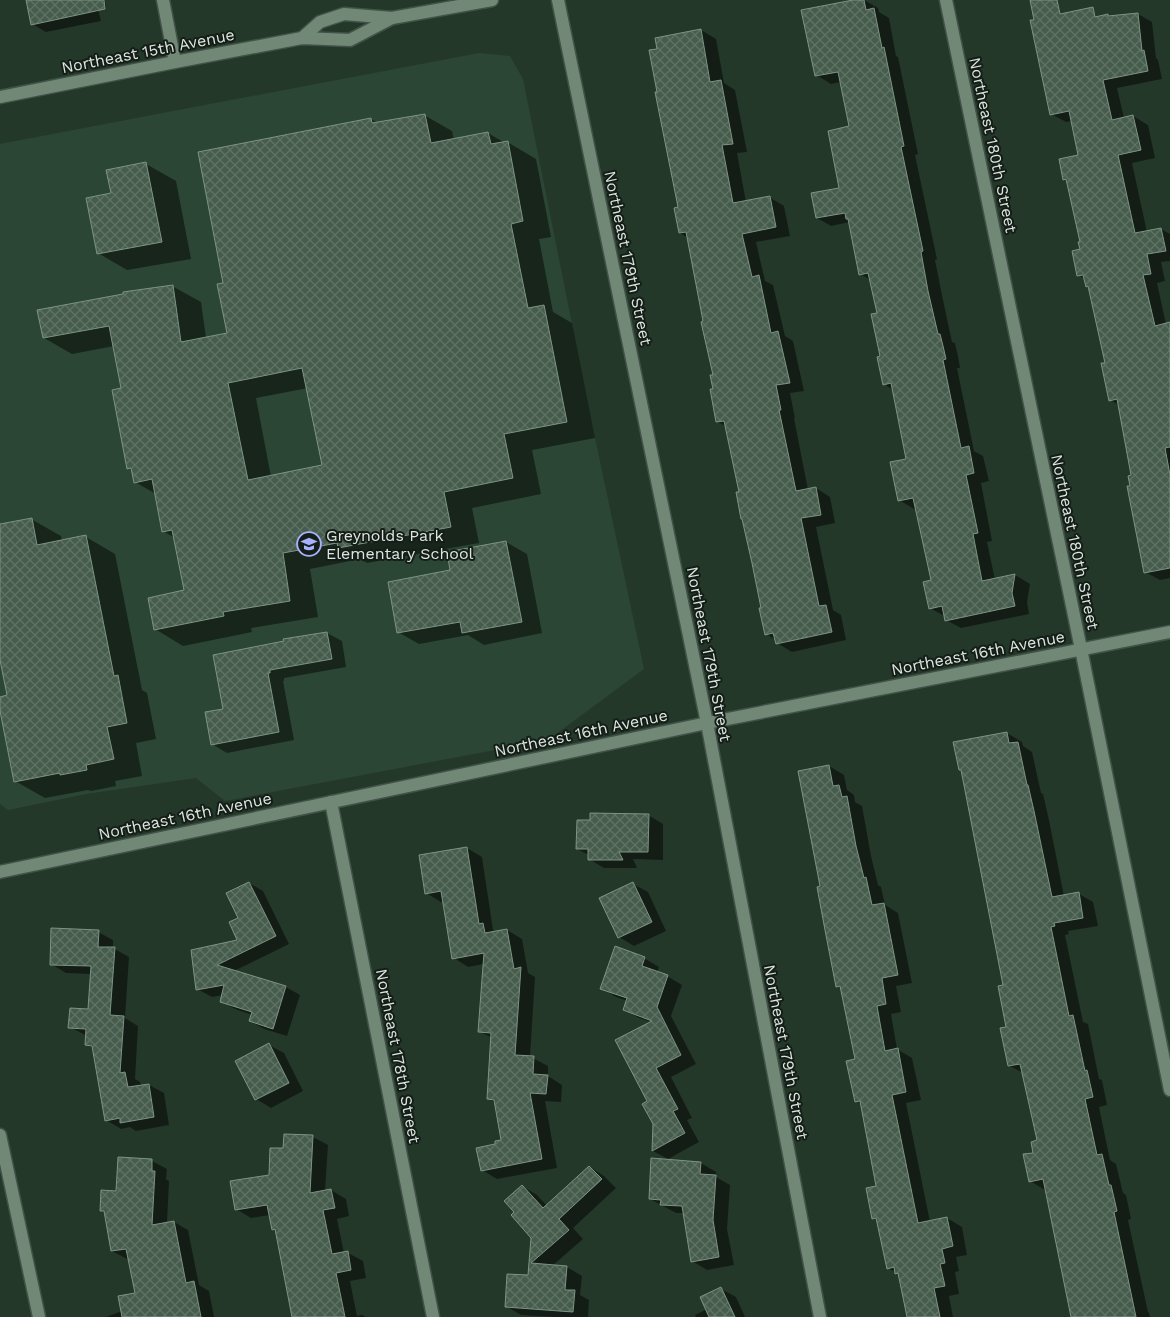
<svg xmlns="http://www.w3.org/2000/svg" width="1170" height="1317" viewBox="0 0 1170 1317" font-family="'Work Sans',sans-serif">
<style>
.built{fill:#2b4634}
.shadow{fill:#0007;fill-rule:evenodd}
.building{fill:url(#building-cross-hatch);stroke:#7d9483;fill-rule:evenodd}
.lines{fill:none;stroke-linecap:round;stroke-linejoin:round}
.street-casing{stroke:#415347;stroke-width:15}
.secondary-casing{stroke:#415347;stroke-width:15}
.street{stroke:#718877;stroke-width:12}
.secondary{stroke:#718877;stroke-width:12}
.labels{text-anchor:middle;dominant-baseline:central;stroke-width:4;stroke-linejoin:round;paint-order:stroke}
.street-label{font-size:16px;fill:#dbe7de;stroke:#141d17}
.poi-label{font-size:16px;fill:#dbe7de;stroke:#141d17;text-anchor:start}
</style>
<defs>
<pattern id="building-cross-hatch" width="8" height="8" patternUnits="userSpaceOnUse" patternTransform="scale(1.25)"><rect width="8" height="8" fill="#465c4c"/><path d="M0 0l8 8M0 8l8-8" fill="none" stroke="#607365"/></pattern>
</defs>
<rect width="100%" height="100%" fill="#24382a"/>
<polygon class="built" points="479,53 510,56 523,79 591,419 644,669 548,740 225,801 196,778 86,794 8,810 0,804 0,144"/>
<g class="shadow">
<polygon points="27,0 105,0 106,7 98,9 101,21 46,32 32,24"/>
<polygon points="860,0 864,0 878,8 879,12 889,18 896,56 898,57 918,154 915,155 937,259 935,260 943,300 952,342 955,343 958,356 960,368 957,368 974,451 983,456 989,481 981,483 992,541 987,542 995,580 1015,575 1030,584 1027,602 1029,614 961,628 946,620 946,617 930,608 933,581 917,508 914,509 899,500 908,460 893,390 884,384 879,314 871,280 860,274 850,222 831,226 817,218 841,189 850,127 841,82 831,84 816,75"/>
<polygon points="1138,14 1152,22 1156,58 1158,60 1162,79 1117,88 1124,118 1133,116 1148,125 1155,158 1132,163 1147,232 1161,229 1170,234 1170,261 1161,262 1165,281 1157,283 1166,324 1170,323 1170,578 1160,580 1145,572 1131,487 1133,476 1119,405 1110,400 1106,364 1090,288 1087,286 1085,279 1078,275 1081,243 1068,181 1064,179 1079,156 1072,121 1066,122 1051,114"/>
<polygon points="701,30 716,39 724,83 735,90 747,152 737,153 746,202 769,197 784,206 790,236 756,242 765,281 773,285 785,336 793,341 804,391 790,393 795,418 794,418 808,490 816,488 830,497 835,523 816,527 833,610 841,615 846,640 792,652 777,643 776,640 766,634 727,427 718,422 714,390 714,376 688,238 680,233 680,208 659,93 658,50"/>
<path d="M424,115L452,131L454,140L488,133L505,143L507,142L536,159L551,237L539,239L553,312L572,323L595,438L532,450L541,494L472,508L479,543L367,563L360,559L310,569L318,617L251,628L252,632L183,646L155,629L186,591L175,538L163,531L156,494L135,482L133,471L128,468L123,389L114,346L72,354L44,338L172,286L201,302L206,338L229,334L225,284L371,119L378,123ZM308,388L323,466L271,477L256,398Z"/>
<polygon points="146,164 176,181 191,259 127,270 98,253 112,194"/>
<polygon points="31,519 61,536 62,541 86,537 115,554 142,690 147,693 156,739 136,743 142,776 115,781 116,786 91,791 88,790 45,798 15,781 0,704 0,698 8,696 0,653 0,525"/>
<polygon points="506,542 527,554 542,633 484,645 468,635 419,644 398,632 452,571"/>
<polygon points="327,633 342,641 346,667 284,678 284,681 283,681 294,740 227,753 212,744 224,710 214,656"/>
<polygon points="1007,733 1022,742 1023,746 1032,752 1041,793 1043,794 1049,820 1064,896 1079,894 1093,902 1098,926 1068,931 1069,934 1065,935 1083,1022 1088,1024 1099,1079 1102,1080 1107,1105 1099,1107 1110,1160 1116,1164 1123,1193 1126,1195 1131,1219 1128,1220 1148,1312 1149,1313 1150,1317 1072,1317 1045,1190 1030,1181 1035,1154 1038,1141 1023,1073 1010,1066 1005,986 963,771 960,770"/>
<polygon points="829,766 844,775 847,790 854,795 855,802 862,806 871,856 878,885 881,887 885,905 898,913 912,983 896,986 901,1012 891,1014 897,1049 912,1058 921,1100 906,1103 930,1222 947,1218 962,1227 967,1255 956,1257 959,1271 955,1272 959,1294 949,1296 953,1317 908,1317 900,1275 888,1268 878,1221 873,1218 878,1187 863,1105 856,1101 856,1060 842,989 837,986 821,887"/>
<polygon points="648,815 663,824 663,860 633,859 637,868 604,868 589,859 589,855 577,849"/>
<polygon points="467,848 482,857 493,930 497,932 507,930 522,939 528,973 535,977 530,1057 533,1058 548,1066 548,1076 562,1085 561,1102 545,1101 557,1168 497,1179 482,1170 497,1145 503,1141 496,1103 488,1099 492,1038 479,1031 484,964 468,967 454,958 444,901 441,902 426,893"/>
<polygon points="249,883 263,891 289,944 234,971 286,987 300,995 287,1036 264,1029 250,1021 252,1015 235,1009 221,1001 223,995 212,997 197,989 193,951 239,941 240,919"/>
<polygon points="633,884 648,892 666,931 634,946 619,937"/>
<polygon points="98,932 113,940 113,948 129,957 125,1018 138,1026 135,1079 140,1082 141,1086 149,1085 164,1093 169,1125 136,1131 130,1127 121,1129 106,1120 94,1049 87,1045 87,1036 70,1027 89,1010 91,974 66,973 51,964"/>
<polygon points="644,958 659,967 657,973 667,976 682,985 671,1016 696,1064 671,1077 692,1118 687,1120 699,1142 668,1159 653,1151 655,1124 648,1102 651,1022 639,1018 625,1010 628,1001 616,997 602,988"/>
<polygon points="269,1045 284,1053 303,1091 271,1108 256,1099"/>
<polygon points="285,1135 313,1137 328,1145 325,1191 331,1190 346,1199 349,1216 337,1219 344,1253 348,1253 363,1261 366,1278 350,1281 357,1316 362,1315 366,1317 293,1317 277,1231 273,1229 270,1215 251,1218 236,1209 270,1176 285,1150"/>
<polygon points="119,1159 152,1161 167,1169 166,1179 169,1181 167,1223 174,1222 188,1230 199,1285 209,1291 214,1317 106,1317 122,1311 136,1294 130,1259 127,1259 112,1251 105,1213 102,1211 117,1192"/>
<polygon points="652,1160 701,1163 716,1172 716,1177 730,1185 727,1229 734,1265 707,1270 692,1261 684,1213 676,1213 650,1199"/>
<polygon points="590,1167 604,1176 616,1188 573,1228 583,1239 552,1266 567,1267 582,1276 580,1295 589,1300 588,1317 555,1317 521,1315 506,1306 529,1276 533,1237 516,1212 522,1186 537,1195 547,1206"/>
<polygon points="721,1289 736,1297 745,1317 696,1317 695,1315 707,1309"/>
</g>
<g class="building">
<polygon points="26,0 104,0 105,9 31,25"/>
<polygon points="853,0 864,0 866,10 874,8 882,48 884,47 904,146 901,147 923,251 921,252 928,291 938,334 940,334 943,346 946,359 943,360 961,448 969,446 974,473 966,475 978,533 973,534 982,581 1015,574 1012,593 1015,606 945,621 942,606 929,609 923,582 931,580 913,498 898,501 890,462 906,459 891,383 883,385 877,357 880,356 871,314 877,313 868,273 859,275 848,219 846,219 845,213 816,218 811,193 839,188 828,131 849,126 838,72 815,76 801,10"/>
<polygon points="1030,0 1057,0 1060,14 1093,7 1095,17 1108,14 1108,16 1138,13 1142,51 1144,50 1148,71 1103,80 1112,120 1133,115 1141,150 1118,155 1135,233 1161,228 1166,251 1147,254 1151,274 1143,275 1155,326 1170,322 1170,447 1165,448 1170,475 1170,568 1144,573 1127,486 1130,486 1128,476 1131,475 1117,399 1109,401 1101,363 1105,363 1088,286 1086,287 1083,275 1077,276 1072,251 1080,249 1078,242 1080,242 1066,179 1063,180 1059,159 1078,155 1069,111 1050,115 1030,20 1034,20"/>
<polygon points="701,29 710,82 721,80 733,144 722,145 733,203 770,196 776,227 742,234 752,277 759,275 771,333 778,331 790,383 776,385 781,410 779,410 787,448 796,491 816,487 821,515 801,518 819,606 826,605 832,632 776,644 773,633 765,635 759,608 761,608 752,563 742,519 741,519 736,492 739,492 724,421 716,422 710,389 713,389 710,375 713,375 701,322 703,321 686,232 679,233 674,208 678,207 655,92 657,92 649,50 657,49 655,38"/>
<path d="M425,114L431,143L488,132L491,144L508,141L523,221L511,224L528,308L544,305L567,422L504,434L513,478L444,492L451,527L338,548L337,543L283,553L290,601L223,612L224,616L154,630L148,598L184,590L172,530L162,532L152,479L134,483L131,468L127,469L112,390L121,388L109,326L43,338L37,310L123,294V292L173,285L181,342L227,333L217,284L223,283L198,152L371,118L372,123ZM302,368L322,465L248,480L228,383Z"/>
<polygon points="146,162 162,242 97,254 86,198 111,193 106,170"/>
<polygon points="32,518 37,545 86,535 114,676 118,675 127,723 107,727 114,759 86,765 87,770 60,775 60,773 14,782 0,711 0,697 7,695 0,660 0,524"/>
<polygon points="506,541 522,622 462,633 460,622 397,633 388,582 450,570 447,552"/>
<polygon points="327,632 332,659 270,670 270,673 268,673 279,732 211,745 205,712 223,709 213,655 284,641 283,639"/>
<polygon points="1007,732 1009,743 1018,742 1027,785 1028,785 1034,811 1052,897 1079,892 1083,918 1054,923 1055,926 1051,927 1069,1016 1073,1015 1085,1071 1087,1070 1093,1097 1085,1099 1097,1155 1102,1154 1109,1185 1111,1185 1117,1211 1114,1212 1136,1317 1071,1317 1043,1179 1029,1182 1023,1154 1033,1153 1031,1142 1037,1140 1020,1064 1008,1066 1000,1028 1006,1027 998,986 1003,985 961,770 959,770 953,742"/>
<polygon points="829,765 833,786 839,785 842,797 847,796 856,846 864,878 866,877 872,905 884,903 898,975 882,978 886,1004 877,1006 885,1051 898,1048 906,1092 892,1095 918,1223 947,1217 953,1246 942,1249 945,1263 940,1264 945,1286 934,1288 940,1317 907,1317 898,1273 895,1274 894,1267 887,1269 876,1218 872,1219 866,1188 876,1186 860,1101 855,1102 846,1061 855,1059 840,986 836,987 825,930 817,887 820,886 798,771"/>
<polygon points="590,813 649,814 648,852 619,852 623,860 588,860 588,849 576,849 577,820 590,820"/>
<polygon points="467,847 479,924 483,923 485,933 507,929 514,969 521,967 515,1055 534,1056 533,1074 548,1075 546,1094 530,1093 542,1159 481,1171 476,1148 495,1144 495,1141 501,1140 494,1100 487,1099 491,1033 478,1032 484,953 452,959 441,891 425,894 419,855"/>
<polygon points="249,882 276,936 217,965 286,986 273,1029 249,1021 252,1012 220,1002 224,985 196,990 191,950 237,940 229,922 238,918 226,893"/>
<polygon points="633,882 652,922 618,938 599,898"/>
<polygon points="51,928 99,930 98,947 115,947 110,1015 124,1016 120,1073 125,1072 128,1087 149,1084 154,1117 120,1123 120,1118 105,1121 92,1046 85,1045 86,1029 68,1028 70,1008 88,1009 91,966 50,965"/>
<polygon points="615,946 645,957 642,966 668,975 657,1007 681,1055 656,1068 678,1109 673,1111 685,1133 652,1151 653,1124 642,1104 647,1101 615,1040 652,1021 623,1010 627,998 600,989"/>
<polygon points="269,1043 289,1083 255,1100 235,1061"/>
<polygon points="284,1134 313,1135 310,1193 331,1189 335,1208 323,1210 332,1254 348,1251 351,1270 336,1273 345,1317 292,1317 275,1229 272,1230 267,1205 235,1210 230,1181 269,1175 270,1148 283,1148"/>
<polygon points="118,1157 152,1159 152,1171 155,1171 152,1225 174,1221 186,1283 194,1281 201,1317 122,1317 118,1296 135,1293 126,1249 111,1251 104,1211 100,1211 101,1190 116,1191"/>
<polygon points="651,1158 701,1162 700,1174 716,1175 713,1220 719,1257 691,1262 682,1206 660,1205 661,1200 649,1199"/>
<polygon points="589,1166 602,1179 559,1219 569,1230 531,1263 567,1266 565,1290 575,1290 573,1312 505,1307 507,1274 528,1275 531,1238 511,1215 514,1212 504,1201 522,1185 543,1208"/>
<polygon points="721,1287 735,1317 709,1317 700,1297"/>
</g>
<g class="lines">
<g class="street-casing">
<g id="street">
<polyline points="163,0 175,62"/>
<polyline points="558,0 707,723 820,1317"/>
<polyline points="946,0 1081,649 1170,1090"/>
<polyline points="331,802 433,1317"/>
<polyline points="0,872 707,723 1170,632"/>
<polyline points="0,1135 39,1317"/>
</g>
</g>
<g class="secondary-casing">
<g id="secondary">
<polyline points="302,38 320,22 344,14 392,18 492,0"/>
<polyline points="0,97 175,62 302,38 350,40 392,18"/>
</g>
</g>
<use href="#street" class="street"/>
<use href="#secondary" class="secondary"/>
</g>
<defs>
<g id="school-ring" transform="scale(1.25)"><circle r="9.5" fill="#141d17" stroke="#a7b1fc" stroke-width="1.5"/><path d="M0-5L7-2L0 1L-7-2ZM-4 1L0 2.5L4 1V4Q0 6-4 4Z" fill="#a7b1fc"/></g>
</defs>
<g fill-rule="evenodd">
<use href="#school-ring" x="309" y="544"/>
</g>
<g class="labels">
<g class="street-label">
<text transform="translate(148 51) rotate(-11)">Northeast 15th Avenue</text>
<text transform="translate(993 145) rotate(78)">Northeast 180th Street</text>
<text transform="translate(628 258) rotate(78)">Northeast 179th Street</text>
<text transform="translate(1075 542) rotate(78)">Northeast 180th Street</text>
<text transform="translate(978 653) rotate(-11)">Northeast 16th Avenue</text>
<text transform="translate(709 654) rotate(79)">Northeast 179th Street</text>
<text transform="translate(581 733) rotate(-12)">Northeast 16th Avenue</text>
<text transform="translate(185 816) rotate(-12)">Northeast 16th Avenue</text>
<text transform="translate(786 1052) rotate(79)">Northeast 179th Street</text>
<text transform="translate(398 1056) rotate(79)">Northeast 178th Street</text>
</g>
<g class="poi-label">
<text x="326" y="535">Greynolds Park<tspan x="326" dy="18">Elementary School</tspan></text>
</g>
</g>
</svg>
